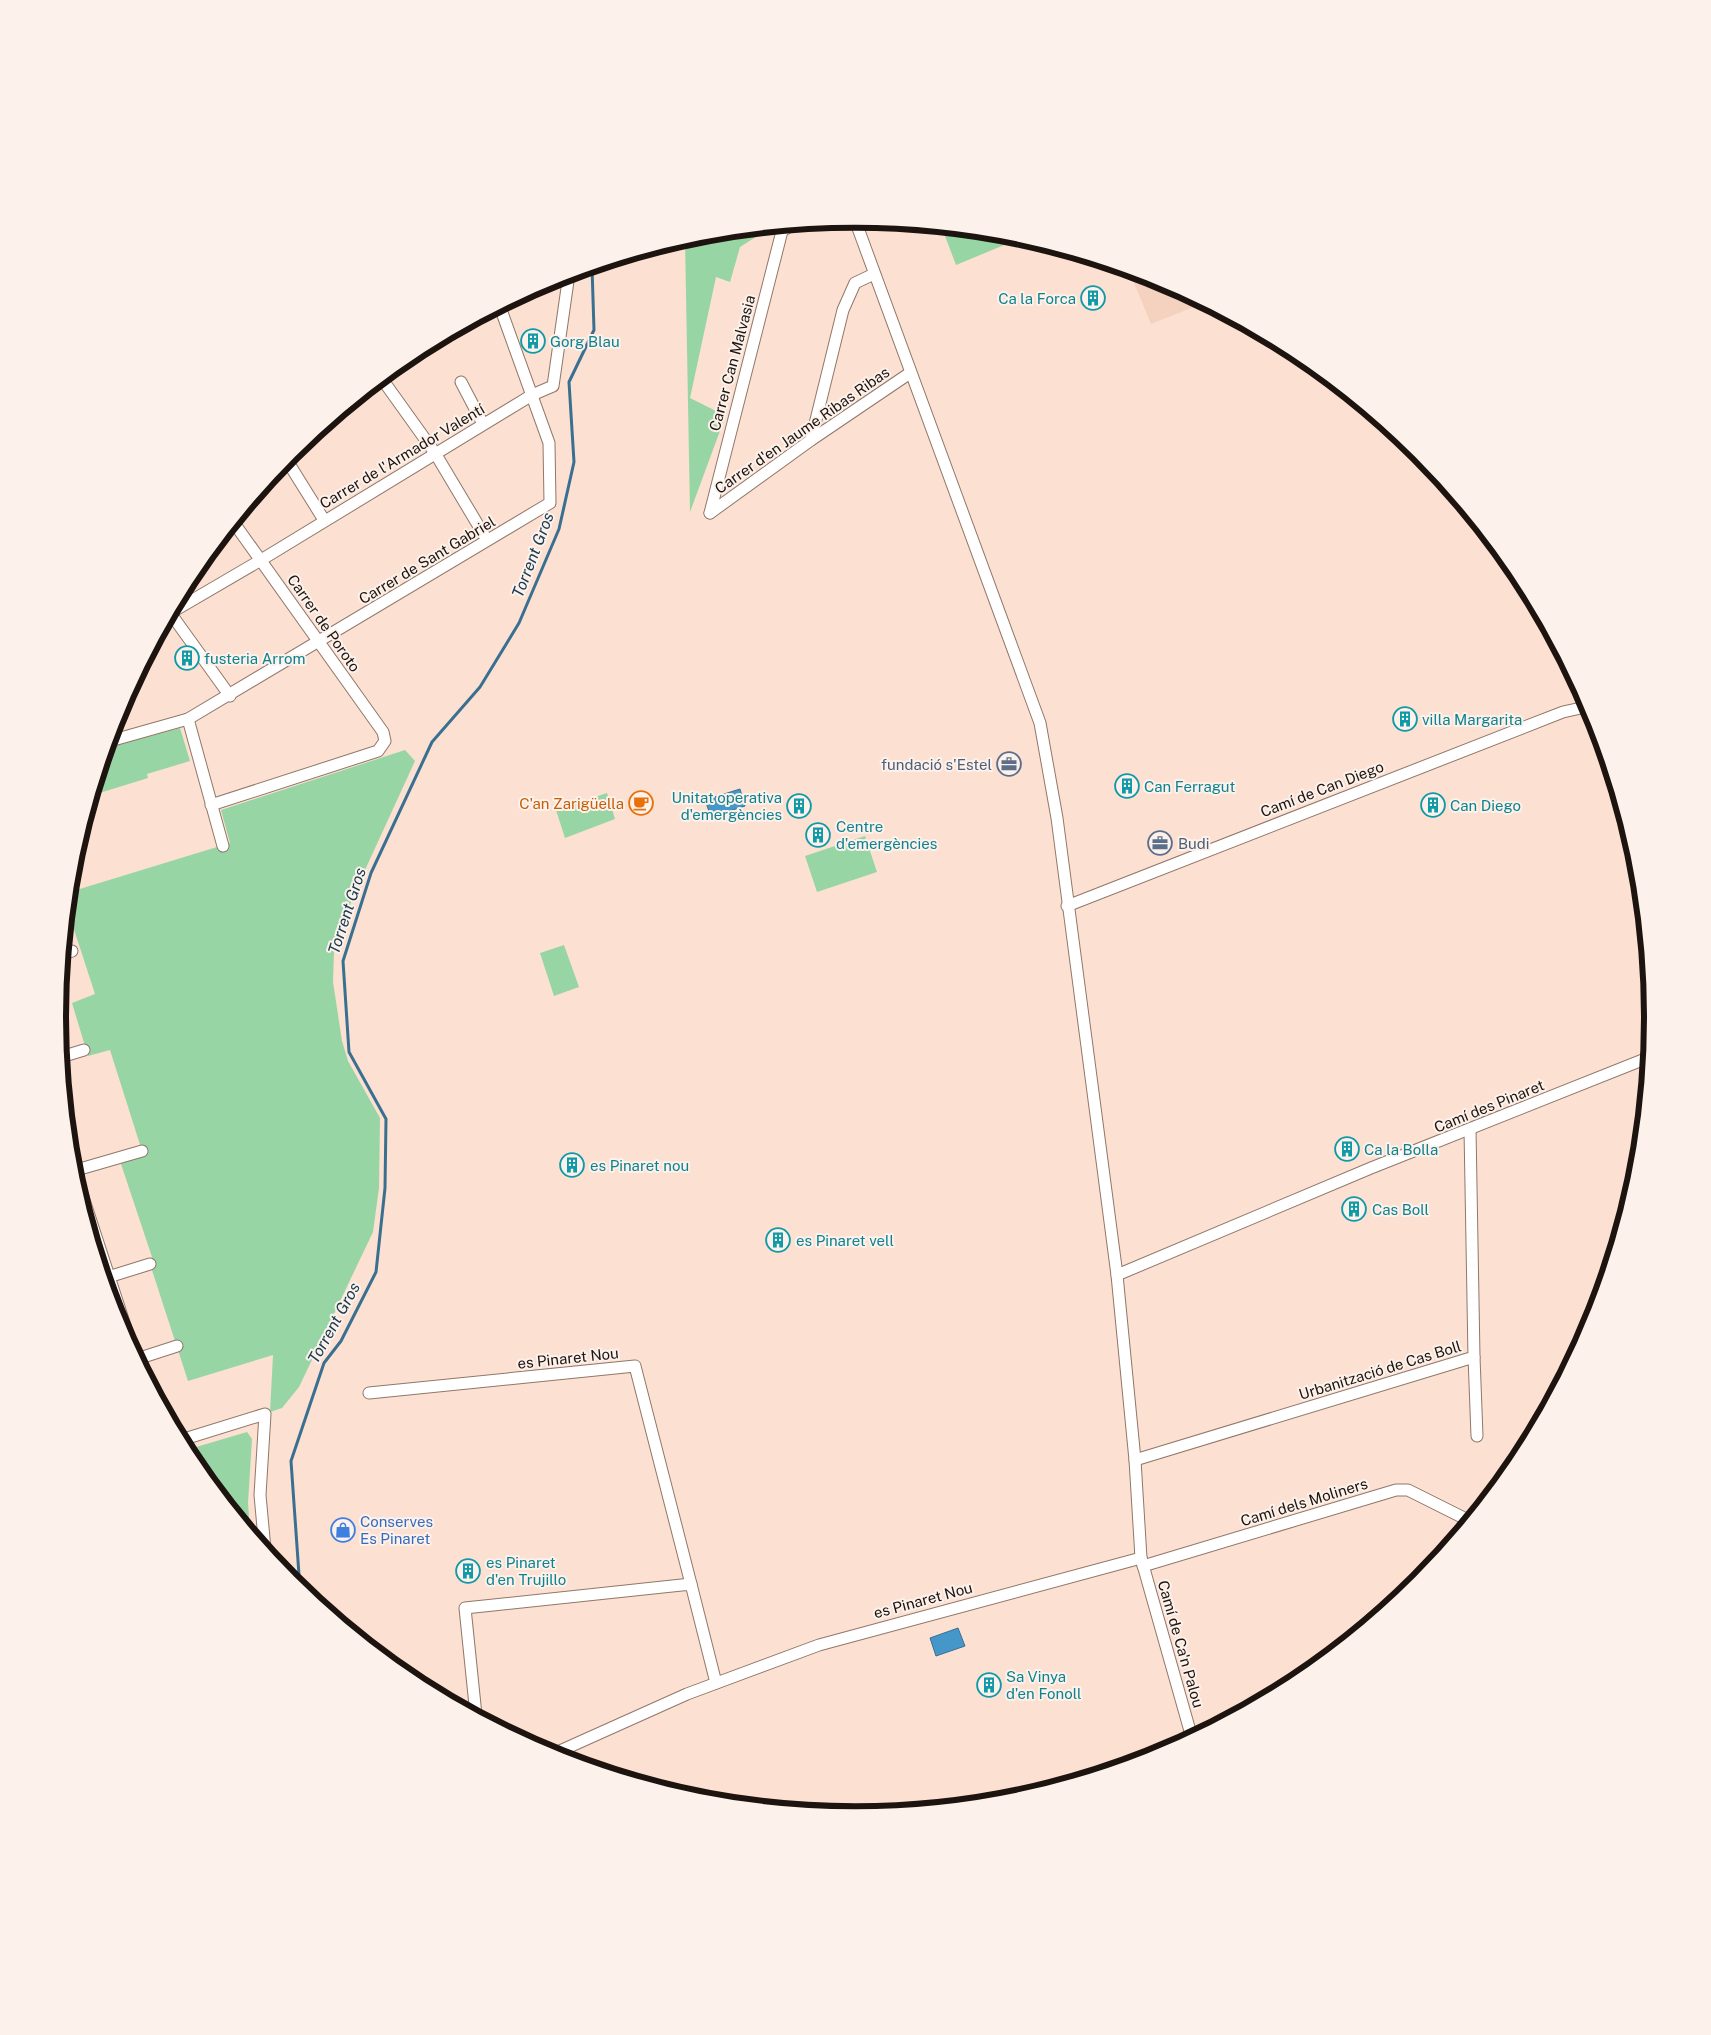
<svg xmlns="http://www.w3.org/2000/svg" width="1711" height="2035" viewBox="0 0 1711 2035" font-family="'Public Sans',sans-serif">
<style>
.built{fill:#f5d2bf}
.green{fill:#98d5a4}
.water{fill:#4597c9;stroke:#397091}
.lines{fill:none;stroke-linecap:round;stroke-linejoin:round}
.stream{stroke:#397091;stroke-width:3}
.minor-casing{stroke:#90776a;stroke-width:13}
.minor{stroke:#fff;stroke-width:11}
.labels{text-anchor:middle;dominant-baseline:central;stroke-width:4;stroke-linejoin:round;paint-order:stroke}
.culture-label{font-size:15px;fill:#0d838f;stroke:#fcf1eb;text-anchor:start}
.street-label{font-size:15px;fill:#1d140f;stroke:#fcf1eb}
.service-label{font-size:15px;fill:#4e5e75;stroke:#fcf1eb;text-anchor:end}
.food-label{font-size:15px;fill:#c56008;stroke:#fcf1eb;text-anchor:end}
.shop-label{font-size:15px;fill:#366cbe;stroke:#fcf1eb;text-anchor:start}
.water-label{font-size:16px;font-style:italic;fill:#173a50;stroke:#fcf1eb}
.rim{fill:none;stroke:#1d140f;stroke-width:6}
</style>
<rect width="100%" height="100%" fill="#fce0d1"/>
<polygon class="built" points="1129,271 1161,280 1204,303 1151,324"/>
<g class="green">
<polygon points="942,228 1011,235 1021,238 956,265"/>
<polygon points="760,229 762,233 740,247 730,282 716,277 690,398 716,411 714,418 724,420 690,512 685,239 700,235"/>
<polygon points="180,728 190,761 147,774 148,778 93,795 107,748"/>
<polygon points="405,750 415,761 354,894 334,952 333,982 342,1041 348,1061 380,1118 379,1188 373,1232 299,1387 282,1408 270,1412 273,1355 188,1381 150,1264 152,1257 121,1164 142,1151 110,1050 88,1056 72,1003 95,994 68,911 70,892 230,843 221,810"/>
<polygon points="607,793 615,819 565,838 556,810"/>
<polygon points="865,836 877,872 817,892 805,856"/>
<polygon points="564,945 579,987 554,996 540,953"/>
<polygon points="247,1432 252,1439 248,1503 250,1532 192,1461 186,1450"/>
</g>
<g class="water">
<polygon points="740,789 745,806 711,817 705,800"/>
<polygon points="958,1628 965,1646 936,1656 930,1638"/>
</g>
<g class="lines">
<polyline class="stream" points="300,1589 291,1461 324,1363 341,1341 376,1272 385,1188 386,1119 349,1052 343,961 371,873 432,742 480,687 519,623 559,529 574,462 569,382 594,330 592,267"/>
<g class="minor-casing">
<g id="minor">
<polyline points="855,220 1040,723 1057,818 1117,1275 1135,1460 1141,1558 1192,1738"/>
<polyline points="382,379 435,453 487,540"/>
<polyline points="461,382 483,424"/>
<polyline points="811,440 843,310 855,283 874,274"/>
<polyline points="286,459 324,520"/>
<polyline points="710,513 782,231 790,226"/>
<polyline points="710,513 811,440 910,373"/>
<polyline points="172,612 261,560 532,395 553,386 569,274"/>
<polyline points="171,614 230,696"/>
<polyline points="188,719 223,846"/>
<polyline points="110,741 188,719 550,503 549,443 500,307"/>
<polyline points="211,805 378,751 385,741 383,732 234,523"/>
<polyline points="70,888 71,891"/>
<polyline points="1067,906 1563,712 1590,706"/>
<polyline points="64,954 72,951"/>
<polyline points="61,1057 84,1050"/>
<polyline points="71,1160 133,1350"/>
<polyline points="73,1171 142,1151"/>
<polyline points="1117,1275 1371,1168 1650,1057"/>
<polyline points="105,1278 150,1264"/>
<polyline points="1474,1357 1477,1436"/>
<polyline points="137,1359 177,1346"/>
<polyline points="369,1393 635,1366 691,1584"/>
<polyline points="181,1440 265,1414 260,1495 265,1549"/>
<polyline points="1135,1460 1474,1357 1470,1129"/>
<polyline points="1143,1566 1396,1490 1408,1490 1470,1521"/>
<polyline points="476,1715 465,1608 691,1584 716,1683"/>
<polyline points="551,1755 687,1694 819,1645 1141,1558"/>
</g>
</g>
<use href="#minor" class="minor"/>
</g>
<defs>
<g id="building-ring" transform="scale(1.25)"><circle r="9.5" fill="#fcf1eb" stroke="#0f9aa8" stroke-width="1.5"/><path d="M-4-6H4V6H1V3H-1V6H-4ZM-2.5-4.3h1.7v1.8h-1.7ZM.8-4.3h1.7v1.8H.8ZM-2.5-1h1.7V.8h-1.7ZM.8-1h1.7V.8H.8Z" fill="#0f9aa8"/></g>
<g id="office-ring" transform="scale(1.25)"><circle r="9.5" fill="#fcf1eb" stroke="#5c6f8a" stroke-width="1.5"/><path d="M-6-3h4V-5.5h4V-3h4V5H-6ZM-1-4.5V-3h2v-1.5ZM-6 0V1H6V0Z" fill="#5c6f8a"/></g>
<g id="cafe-ring" transform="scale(1.25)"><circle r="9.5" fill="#fcf1eb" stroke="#e8710a" stroke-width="1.5"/><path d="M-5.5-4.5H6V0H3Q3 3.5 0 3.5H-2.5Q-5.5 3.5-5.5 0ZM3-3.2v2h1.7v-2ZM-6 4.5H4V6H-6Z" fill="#e8710a"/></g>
<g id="shop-ring" transform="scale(1.25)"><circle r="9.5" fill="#fcf1eb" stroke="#3f7fe0" stroke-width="1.5"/><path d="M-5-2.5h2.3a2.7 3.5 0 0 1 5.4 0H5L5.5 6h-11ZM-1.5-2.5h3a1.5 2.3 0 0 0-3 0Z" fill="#3f7fe0"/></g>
</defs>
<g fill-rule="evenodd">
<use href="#building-ring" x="1093" y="298"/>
<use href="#building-ring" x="533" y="341"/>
<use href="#building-ring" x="187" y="658"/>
<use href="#building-ring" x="1405" y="719"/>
<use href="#office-ring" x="1009" y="764"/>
<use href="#building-ring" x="1127" y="786"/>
<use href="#cafe-ring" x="641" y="803"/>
<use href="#building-ring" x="1433" y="805"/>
<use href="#building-ring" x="799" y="806"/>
<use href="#building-ring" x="818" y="835"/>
<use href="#office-ring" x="1160" y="843"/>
<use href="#building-ring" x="1347" y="1149"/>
<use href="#building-ring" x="572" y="1165"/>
<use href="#building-ring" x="1354" y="1209"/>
<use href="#building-ring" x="778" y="1240"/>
<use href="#shop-ring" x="343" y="1530"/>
<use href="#building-ring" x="468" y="1571"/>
<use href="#building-ring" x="989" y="1685"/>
</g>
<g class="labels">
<g class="culture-label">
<text x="1076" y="298" text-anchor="end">Ca la Forca</text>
<text x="550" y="341">Gorg Blau</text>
<text x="204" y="658">fusteria Arrom</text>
<text x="1422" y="719">villa Margarita</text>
<text x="1144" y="786">Can Ferragut</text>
<text x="782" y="797" text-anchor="end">Unitat operativa<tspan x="782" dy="17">d'emergències</tspan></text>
<text x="1450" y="805">Can Diego</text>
<text x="836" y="826">Centre<tspan x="836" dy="17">d'emergències</tspan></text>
<text x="1364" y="1149">Ca la Bolla</text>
<text x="590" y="1165">es Pinaret nou</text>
<text x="1372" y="1209">Cas Boll</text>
<text x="796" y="1240">es Pinaret vell</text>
<text x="486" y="1562">es Pinaret<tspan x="486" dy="17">d'en Trujillo</tspan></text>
<text x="1006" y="1676">Sa Vinya<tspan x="1006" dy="17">d'en Fonoll</tspan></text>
</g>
<g class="street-label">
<text transform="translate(732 363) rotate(-75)">Carrer Can Malvasia</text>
<text transform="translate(802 430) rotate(-35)">Carrer d'en Jaume Ribas Ribas</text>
<text transform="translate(402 456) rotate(-31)">Carrer de l'Armador Valentí</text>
<text transform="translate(427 560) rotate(-31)">Carrer de Sant Gabriel</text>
<text transform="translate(324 623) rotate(55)">Carrer de Poroto</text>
<text transform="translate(1322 789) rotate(-21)">Camí de Can Diego</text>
<text transform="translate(1489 1106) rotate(-22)">Camí des Pinaret</text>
<text transform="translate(568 1358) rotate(-6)">es Pinaret Nou</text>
<text transform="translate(1380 1370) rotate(-17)">Urbanització de Cas Boll</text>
<text transform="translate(1304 1502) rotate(-17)">Camí dels Moliners</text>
<text transform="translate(923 1600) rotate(-15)">es Pinaret Nou</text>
<text transform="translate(1181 1644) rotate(74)">Camí de Ca'n Palou</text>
</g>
<g class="service-label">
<text x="992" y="764">fundació s'Estel</text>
<text x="1178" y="843" text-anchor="start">Budi</text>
</g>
<g class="food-label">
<text x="624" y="803">C'an Zarigüella</text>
</g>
<g class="shop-label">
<text x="360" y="1521">Conserves<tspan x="360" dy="17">Es Pinaret</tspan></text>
</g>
<g class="water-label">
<text transform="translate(533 555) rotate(-69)">Torrent Gros</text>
<text transform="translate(347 911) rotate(-72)">Torrent Gros</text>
<text transform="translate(334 1323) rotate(-61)">Torrent Gros</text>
</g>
</g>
<path d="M0 0H1711V2035H0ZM66 1017a789 789 0 1 1 1578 0a789 789 0 1 1-1578 0Z" fill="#fcf1eb" fill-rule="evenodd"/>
<path class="rim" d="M66 1017a789 789 0 1 1 1578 0a789 789 0 1 1-1578 0Z"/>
</svg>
